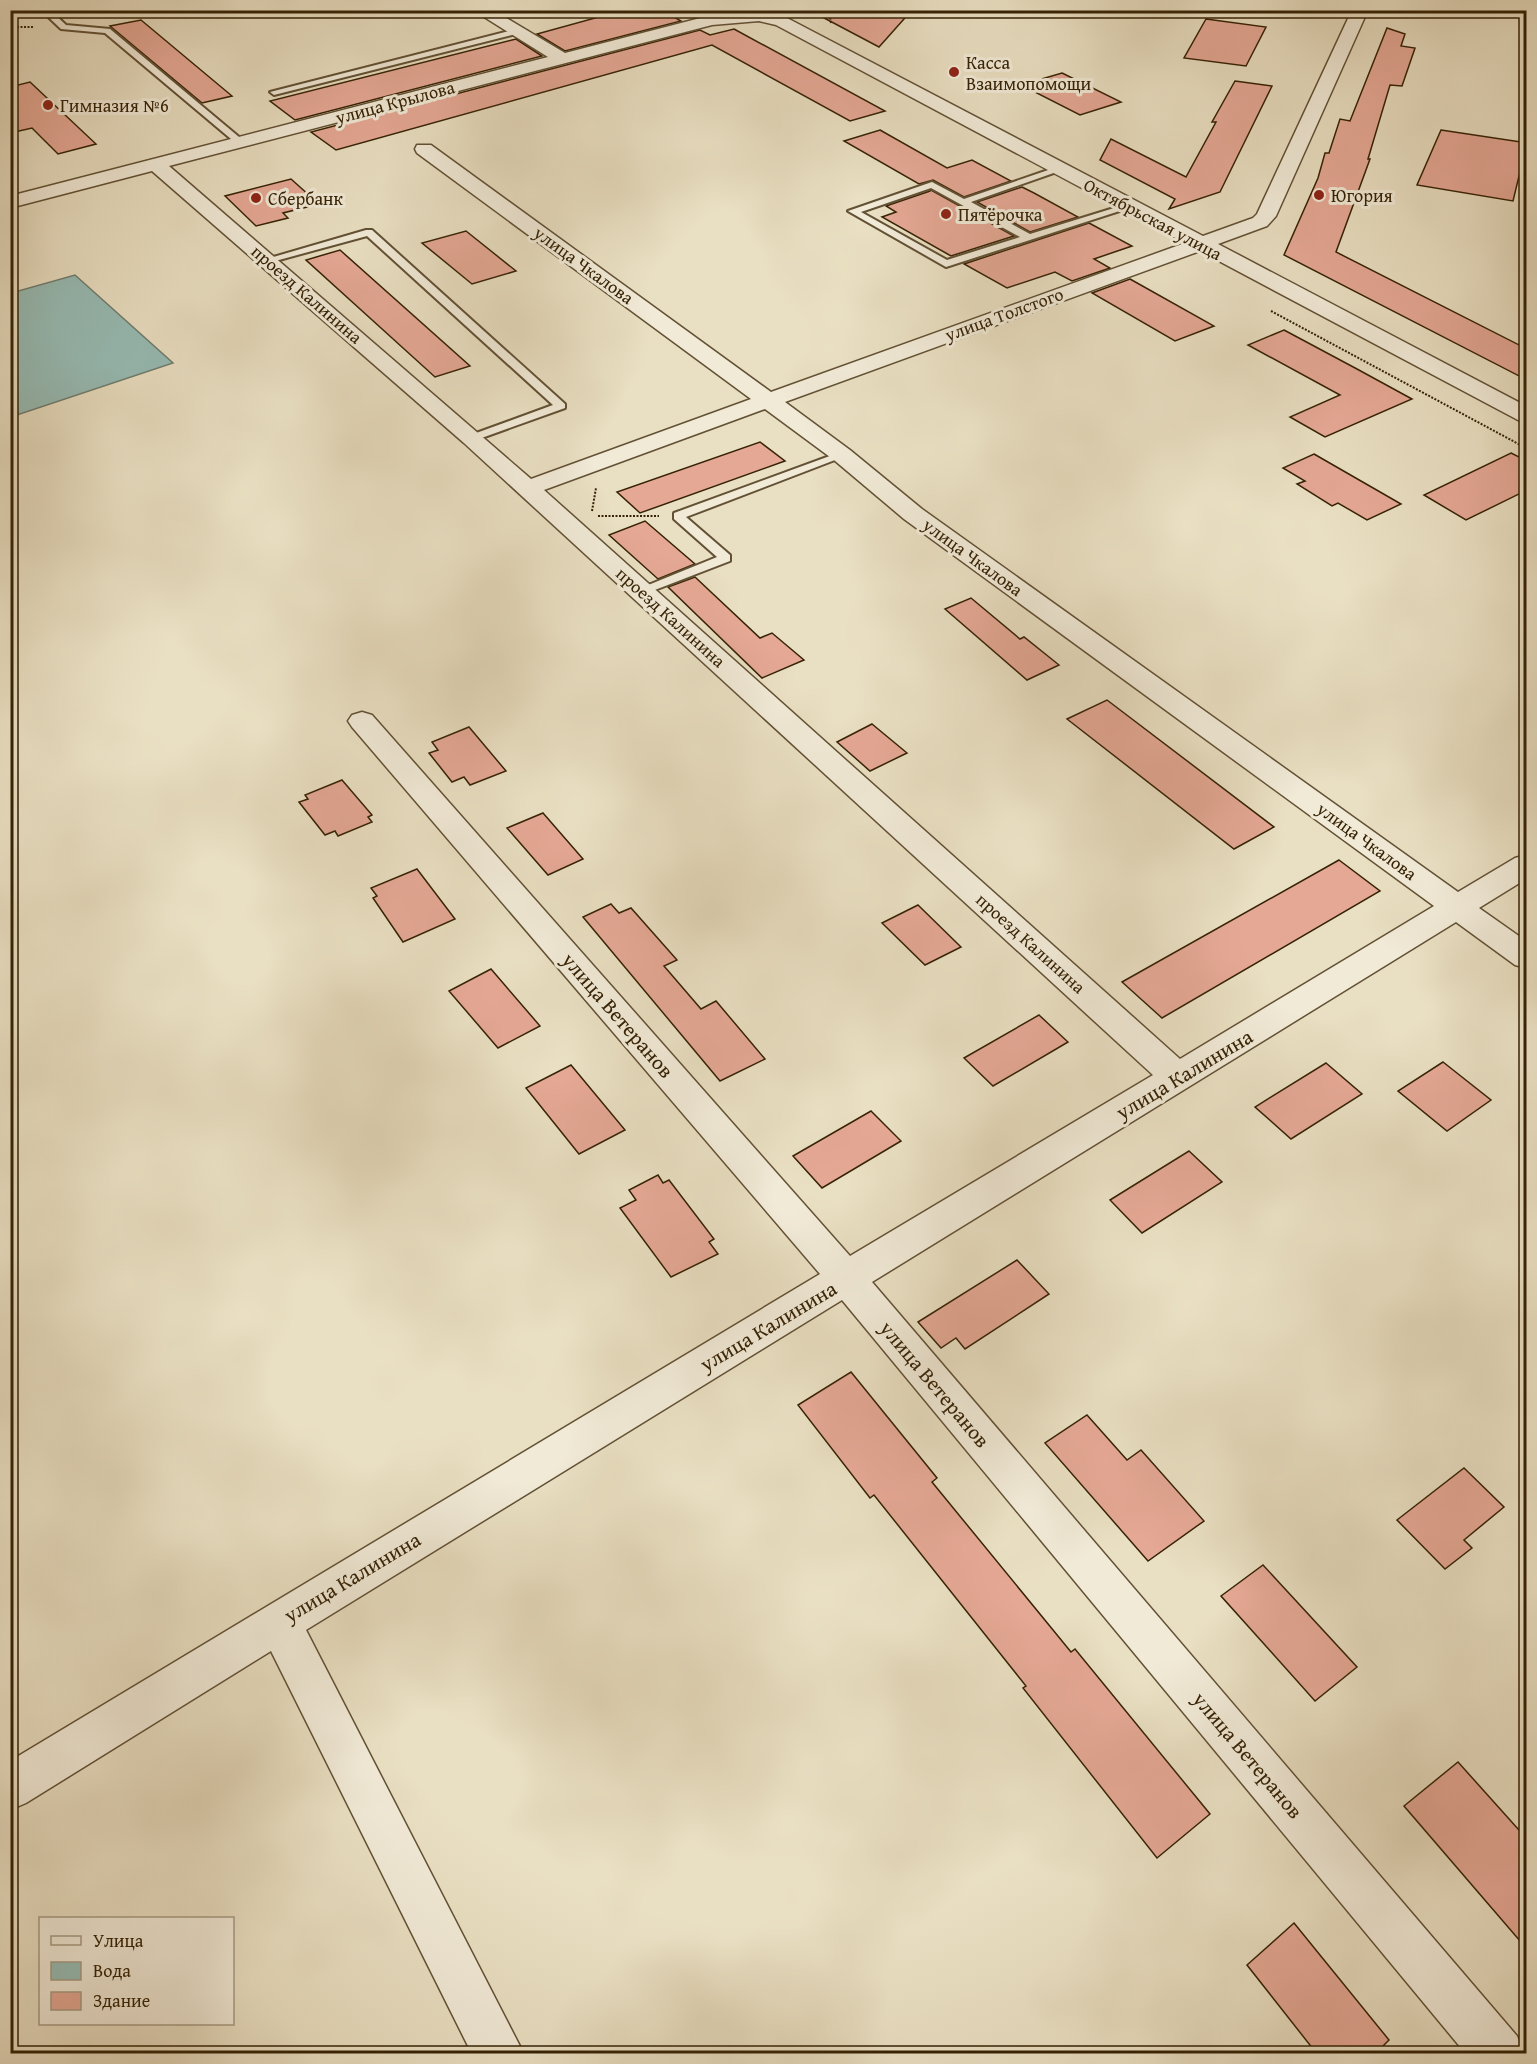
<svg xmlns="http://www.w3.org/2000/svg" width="1537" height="2064" viewBox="0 0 1537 2064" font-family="'Gentium Book Plus',serif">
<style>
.water{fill:#97bcb5;stroke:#707e6f;stroke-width:1.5}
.building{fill:#e5a895;stroke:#352205;stroke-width:1.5}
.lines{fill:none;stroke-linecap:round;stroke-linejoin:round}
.lane-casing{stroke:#625134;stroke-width:4}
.street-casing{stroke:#625134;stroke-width:3}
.path{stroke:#352205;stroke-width:2;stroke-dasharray:2 1.5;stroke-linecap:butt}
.lane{fill:#f1ead7;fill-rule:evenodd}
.street{fill:#f1ead7;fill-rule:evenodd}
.poi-dot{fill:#8f2418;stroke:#f1ead7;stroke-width:2}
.labels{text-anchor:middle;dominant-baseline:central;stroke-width:6;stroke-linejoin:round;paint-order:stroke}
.far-poi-label{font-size:18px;fill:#352205;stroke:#f1ead7;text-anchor:start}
.far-street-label{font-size:18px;fill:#352205;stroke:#f1ead7}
.street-label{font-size:21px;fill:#352205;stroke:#f1ead7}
</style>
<rect width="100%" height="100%" fill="#e9dfc2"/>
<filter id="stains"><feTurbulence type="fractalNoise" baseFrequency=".00333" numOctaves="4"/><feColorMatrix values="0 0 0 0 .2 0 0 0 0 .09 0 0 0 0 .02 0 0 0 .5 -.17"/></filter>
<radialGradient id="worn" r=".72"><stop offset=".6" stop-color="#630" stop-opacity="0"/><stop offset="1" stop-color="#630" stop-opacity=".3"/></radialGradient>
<polygon class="water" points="75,275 173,363 11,417 11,293"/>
<g class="building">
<polygon points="624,10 662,10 681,21 565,51 537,34"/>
<polygon points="809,10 912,10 879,47"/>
<polygon points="1206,19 1266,27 1246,66 1184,58"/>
<polygon points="141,20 232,96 202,103 110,26"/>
<polygon points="1387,28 1405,34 1401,46 1415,48 1402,86 1390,85 1368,159 1370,159 1336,252 1527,349 1527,380 1284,255 1318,178 1325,153 1329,153 1340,119 1350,121"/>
<polygon points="734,29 885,111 850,121 712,45 336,150 311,132 700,30 710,35"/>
<polygon points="516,39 542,56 295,120 270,101"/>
<polygon points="1062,73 1121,102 1080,115 1021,85"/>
<polygon points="1235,81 1272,86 1220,192 1169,209 1175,199 1100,160 1111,139 1186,177 1216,122 1212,122"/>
<polygon points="30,82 96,144 58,154 32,128 10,133 10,87"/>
<polygon points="880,130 947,168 972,160 1011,181 964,197 933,180 919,184 844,141"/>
<polygon points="1441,130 1527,143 1513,201 1417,185"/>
<polygon points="291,179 319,204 283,213 288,218 256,226 225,196"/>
<polygon points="1022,187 1034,193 1078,217 1030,232 977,202"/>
<polygon points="930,191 931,190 1014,236 951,256 882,217 896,212 886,206"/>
<polygon points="1089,223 1132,246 1094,259 1110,268 1072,281 1055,272 1007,288 964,264"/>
<polygon points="466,231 516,271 472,284 422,243"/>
<polygon points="340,250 470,366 435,377 306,260"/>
<polygon points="1130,279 1214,326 1175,341 1092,293"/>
<polygon points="1284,330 1357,369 1412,399 1325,437 1290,417 1340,395 1248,345"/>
<polygon points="760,442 785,461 640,513 617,492"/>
<polygon points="1511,453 1527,461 1527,490 1466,520 1424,495"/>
<polygon points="1314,454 1401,504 1367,520 1338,503 1332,506 1297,484 1305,481 1283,468"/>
<polygon points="645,521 695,564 658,579 609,535"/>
<polygon points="695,577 760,638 772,633 804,660 762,678 668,587"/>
<polygon points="971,598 1020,639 1024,637 1059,665 1027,680 945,609"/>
<polygon points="1107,700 1274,827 1234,849 1067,719"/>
<polygon points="872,724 907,753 870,771 837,742"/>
<polygon points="469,727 506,771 470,785 464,777 452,782 429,753 438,750 432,742"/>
<polygon points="342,780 372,815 368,817 372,822 338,836 335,831 325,835 299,802 308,799 305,795"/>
<polygon points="543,813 583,859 548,875 507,828"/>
<polygon points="1339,860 1380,891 1162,1018 1122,982"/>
<polygon points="417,869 455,919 403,942 373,898 377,896 371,888"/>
<polygon points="611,904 619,913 631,908 677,960 664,966 701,1009 716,1001 765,1059 720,1081 583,917"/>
<polygon points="918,905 961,947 925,965 882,923"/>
<polygon points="491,969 540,1026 498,1048 449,991"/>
<polygon points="1039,1015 1068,1042 993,1086 964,1058"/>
<polygon points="1443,1062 1491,1100 1447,1131 1398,1091"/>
<polygon points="1326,1063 1362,1094 1291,1139 1255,1107"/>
<polygon points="571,1065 625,1130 579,1154 526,1088"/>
<polygon points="871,1111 901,1141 822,1188 793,1156"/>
<polygon points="1189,1151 1222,1182 1142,1233 1110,1200"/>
<polygon points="658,1175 663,1183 669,1180 714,1239 709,1242 718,1254 671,1277 620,1208 636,1200 629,1190"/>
<polygon points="1017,1260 1049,1294 965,1349 956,1338 941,1348 918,1322"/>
<polygon points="851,1372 937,1478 932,1482 1071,1652 1075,1649 1210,1814 1157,1858 1023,1688 1026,1686 874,1495 870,1498 798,1405"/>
<polygon points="1087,1415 1127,1460 1141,1450 1204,1521 1148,1561 1045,1443"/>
<polygon points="1464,1468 1504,1507 1464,1540 1472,1548 1445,1569 1397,1520"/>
<polygon points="1263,1565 1357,1667 1315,1701 1221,1596"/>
<polygon points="1458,1762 1527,1839 1527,1949 1404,1806"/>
<polygon points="1294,1923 1389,2040 1375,2054 1317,2054 1247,1965"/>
</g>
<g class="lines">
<g class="lane-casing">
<g id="lane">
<polygon points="41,10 50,10 66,25 110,29 245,142 237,144 105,33 61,29"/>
<polygon points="517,29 520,33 274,95 270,92"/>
<path d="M1057,167L1065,169L971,202L1030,234L1127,204L1135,206L946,267L848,211L932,182L964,199ZM931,188L1020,237L947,260L861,212Z"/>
<polygon points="366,230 372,230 565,404 565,408 476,440 468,440 468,436 553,405 367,236 268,263 263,260"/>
<polygon points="838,453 848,455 686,517 730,555 730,561 647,593 637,593 636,590 717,557 674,519 674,513"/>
</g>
</g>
<g class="street-casing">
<path id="street" d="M473,10H493L565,53L712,15L759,11L787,18L1203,236L1253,218L1257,214L1352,10H1368L1276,216L1267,226L1218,244L1526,406V422L1518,420L1200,251L785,402L850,450L922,509L1458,892L1515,858L1526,855V879L1479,908L1526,941V968L1515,965L1456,922L872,1282L1517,2036L1524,2054H1466L842,1300L306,1630L524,2054H472L271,1651L26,1803L10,1810V1761L820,1274L352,727L348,721L352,715L362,712L372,715L850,1256L1153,1075L464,443L152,171L10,208V196L548,57ZM759,21L776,25L1185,243L771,392L431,145H417L415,149L417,153L751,399L531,479L169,166L712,25ZM765,409L834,460L904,519L1434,906L1180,1059L544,490Z"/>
</g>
<g class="path">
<polyline points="831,23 830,17 836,10"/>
<polyline points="10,27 34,27"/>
<polyline points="1271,311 1526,448"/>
<polyline points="592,511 596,488"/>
<polyline points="598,516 659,516"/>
</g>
<use href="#lane" class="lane"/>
<use href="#street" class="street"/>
</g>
<g class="poi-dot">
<circle cx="954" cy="72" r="6"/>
<circle cx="48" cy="105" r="6"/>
<circle cx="1319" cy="195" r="6"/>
<circle cx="256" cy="198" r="6"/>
<circle cx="946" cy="214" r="6"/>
</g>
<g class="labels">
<g class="far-poi-label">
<text x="966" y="62">Касса<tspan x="966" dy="21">Взаимопомощи</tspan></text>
<text x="60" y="105">Гимназия №6</text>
<text x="1331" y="195">Югория</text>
<text x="268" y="198">Сбербанк</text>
<text x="958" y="214">Пятёрочка</text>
</g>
<g class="far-street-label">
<text transform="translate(395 102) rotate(-15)">улица Крылова</text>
<text transform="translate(1153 219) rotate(28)">Октябрьская улица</text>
<text transform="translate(584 265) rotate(36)">улица Чкалова</text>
<text transform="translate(307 294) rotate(41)">проезд Калинина</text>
<text transform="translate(1004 314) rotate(-20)">улица Толстого</text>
<text transform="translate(973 557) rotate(36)">улица Чкалова</text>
<text transform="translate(671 617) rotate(42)">проезд Калинина</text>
<text transform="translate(1367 841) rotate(36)">улица Чкалова</text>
<text transform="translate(1031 943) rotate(42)">проезд Калинина</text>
</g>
<g class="street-label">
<text transform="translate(618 1015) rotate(49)">улица Ветеранов</text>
<text transform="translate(1184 1074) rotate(-31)">улица Калинина</text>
<text transform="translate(768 1326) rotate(-31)">улица Калинина</text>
<text transform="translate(935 1384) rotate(50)">улица Ветеранов</text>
<text transform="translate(352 1577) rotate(-31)">улица Калинина</text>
<text transform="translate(1248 1755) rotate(50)">улица Ветеранов</text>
</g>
</g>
<rect width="1537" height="2064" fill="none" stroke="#e9dfc2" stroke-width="36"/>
<rect x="12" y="12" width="1513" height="2040" fill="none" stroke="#352205" stroke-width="3"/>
<rect x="18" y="18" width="1501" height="2028" fill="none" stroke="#352205" stroke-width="1.5"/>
<rect x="39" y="1917" width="195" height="108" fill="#f1ead7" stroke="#a69a83" stroke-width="1.5"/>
<rect x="51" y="1936" width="30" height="9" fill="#f1ead7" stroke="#a69a83" stroke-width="1.5"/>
<text x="93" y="1947" font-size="18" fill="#352205">Улица</text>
<rect x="51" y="1962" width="30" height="18" fill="#97bcb5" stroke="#a69a83" stroke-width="1.5"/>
<text x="93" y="1977" font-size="18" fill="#352205">Вода</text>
<rect x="51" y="1992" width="30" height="18" fill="#e5a895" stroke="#a69a83" stroke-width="1.5"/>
<text x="93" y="2007" font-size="18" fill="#352205">Здание</text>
<rect width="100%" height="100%" filter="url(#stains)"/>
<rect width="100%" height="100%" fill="url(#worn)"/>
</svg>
